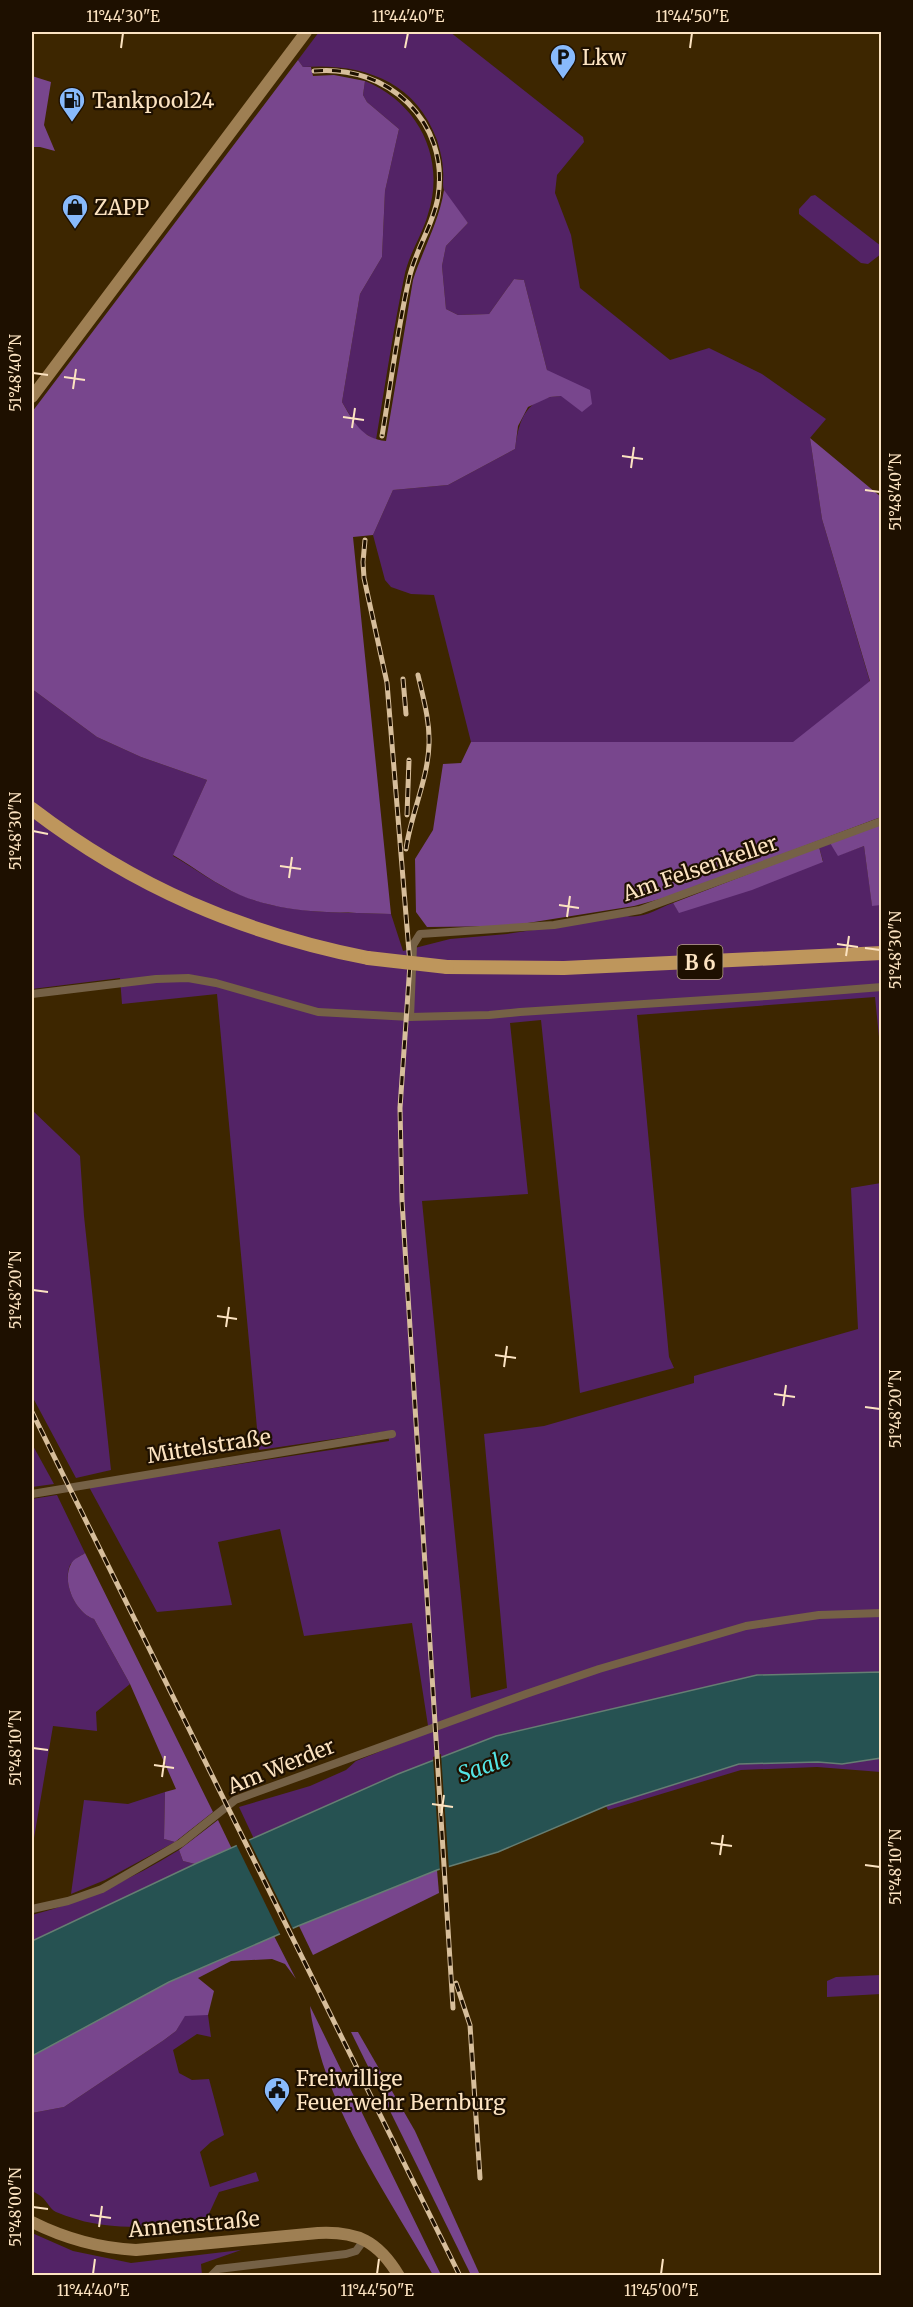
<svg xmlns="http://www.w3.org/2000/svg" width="913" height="2307" viewBox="0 0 913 2307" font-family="Merriweather,serif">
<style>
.green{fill:#532366}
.forest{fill:#78468d}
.water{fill:#265252;stroke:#667e73;stroke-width:1.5}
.pier{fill:#3d2600}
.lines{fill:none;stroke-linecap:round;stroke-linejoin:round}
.minor{stroke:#756146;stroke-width:8}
.secondary{stroke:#9e7f53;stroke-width:12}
.primary{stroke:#be965c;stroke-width:14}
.rail-casing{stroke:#d7be9b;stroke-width:5}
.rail{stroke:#1e1000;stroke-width:3;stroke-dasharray:9;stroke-linecap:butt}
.primary-bridge{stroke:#be965c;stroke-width:14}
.ticks{fill:none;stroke:#fce3c1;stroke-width:2}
.labels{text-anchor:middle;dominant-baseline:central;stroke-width:4.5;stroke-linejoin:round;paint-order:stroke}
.shield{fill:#1e1000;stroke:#b9a487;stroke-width:1.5}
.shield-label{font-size:20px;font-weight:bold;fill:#fce3c1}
.poi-label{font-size:21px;fill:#fce3c1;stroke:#1e1000;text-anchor:start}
.street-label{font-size:21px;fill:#fce3c1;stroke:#1e1000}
.water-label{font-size:22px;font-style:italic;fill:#53e4e4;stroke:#1e1000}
.neatline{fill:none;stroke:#fce3c1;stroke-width:2}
.ticks-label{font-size:15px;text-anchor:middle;fill:#fce3c1}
</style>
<rect width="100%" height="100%" fill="#3d2600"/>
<g class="green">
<path d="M319,32H450L583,137L584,142L557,175L555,193L571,235L580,288L670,360L709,348L762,374L826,419L810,438L822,519L870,682L793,743L471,742L434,595L411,594L391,587L385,580L373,535L393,490L448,485L515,449C519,419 526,397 561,396L547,370L524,280L514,279L489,314L458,315L446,309L442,266L446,246L468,223C462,215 447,199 444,190C442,185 444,177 443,171C443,161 440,150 437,140C415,80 362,63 303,67L298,60Z"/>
<path d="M365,81C419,103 446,159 428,214C422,236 408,255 404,278C393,331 385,386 376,440L359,430L342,402L360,294L382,257L385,191L399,129L367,102L363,95Z"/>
<polygon points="815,195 881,246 881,254 868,264 861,263 799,214 799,209 811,196"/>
<path d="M32,689L97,737L141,757L207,780L173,856C195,868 217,886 241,895C287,915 342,912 391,914L403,951L450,939L507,934L627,916C644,919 658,908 673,903L679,912L823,861L819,847L830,843L839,855L864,846L872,905H881V1057L875,997L637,1015L669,1357L674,1368L580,1393L541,1020L510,1023L528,1194L422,1201L471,1698L507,1688L484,1434L544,1426L694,1383V1376L858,1329L851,1188L881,1183V1672L757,1675L304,1816L254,1839L239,1807L310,1786L346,1770L356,1761L429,1732L412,1623L304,1636L280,1529L218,1542L232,1605L157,1612L89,1487L389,1441L388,1431L259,1450L217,994L122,1004L120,978L32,989Z"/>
<polygon points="32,1110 80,1156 84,1216 111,1470 76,1478 32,1396"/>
<polygon points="32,1444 54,1484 32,1487"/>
<path d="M57,1495L85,1553C80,1556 73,1560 70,1565C62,1583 76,1613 94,1619L130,1684L96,1712L97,1731L53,1726L32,1850V1499Z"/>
<polygon points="881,1758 881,1772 817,1767 741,1770 608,1810 606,1806 739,1764 818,1762 842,1764"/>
<polygon points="165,1792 164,1839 175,1842 105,1880 71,1894 84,1800 128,1804"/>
<path d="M179,1850L183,1861L195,1864L32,1941V1915C85,1901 132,1879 179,1850Z"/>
<polygon points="881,1975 881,1994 827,1997 827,1981 836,1977"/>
<path d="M185,2015H208L211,2037L197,2034L173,2050L179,2073L192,2080L209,2079L224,2135L211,2142L200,2152L210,2187L256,2172L259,2181L219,2192L207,2218C152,2227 109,2234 56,2212C50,2209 48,2203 43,2198C40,2195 36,2193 32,2191V2113L64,2107L164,2040L176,2031Z"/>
<polygon points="32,2233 73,2251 131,2263 241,2250 201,2264 202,2275 32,2275"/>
</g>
<g class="forest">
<path d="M298,60L303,67H311L313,76L334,75L365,81L363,95L367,102L399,129L385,191L382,257L360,294L342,402C353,421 362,439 386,441L413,280C423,249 439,222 444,190L468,223L446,246L442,266L446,309L458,315L489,314L514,279L524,280L547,370L590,390L592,404L582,412L561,396L550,397L528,407L518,426L515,449L448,485L393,490L373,535L353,537L391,914C342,912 287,915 240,895C217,885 195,868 173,855L207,780L141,757L97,737L32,689V412Z"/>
<polygon points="32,76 51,82 44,125 55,151 40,147 32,147"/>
<polygon points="810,438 881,497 881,817 671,896 634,906 509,926 427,927 416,912 415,859 433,830 443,764 461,763 471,742 793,742 870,681 822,519"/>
<polygon points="881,824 881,905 872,906 864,846 838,856 830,843"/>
<polygon points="819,847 823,862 752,890 679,913 673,903"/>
<path d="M85,1553L213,1812L175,1842L164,1839L165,1792L176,1789L130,1684L94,1619C76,1613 61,1582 71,1564C73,1559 81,1556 85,1553Z"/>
<polygon points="218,1820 232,1849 195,1864 183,1861 179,1850"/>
<polygon points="437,1870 439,1893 313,1955 287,1901"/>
<polygon points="274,1936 296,1979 285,1964 272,1959 231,1961 198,1978 214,1991 208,2015 185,2016 176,2031 164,2040 64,2107 32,2113 32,2056 169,1982"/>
<path d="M310,2006L441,2275H433C392,2203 339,2127 318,2047C315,2033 311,2020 310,2006Z"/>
<polygon points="351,2032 358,2032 415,2131 480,2275 471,2275"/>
</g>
<polygon class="water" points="881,1672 881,1758 842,1764 818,1762 739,1764 606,1806 498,1852 437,1870 298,1926 169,1982 32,2056 32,1941 195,1864 398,1774 496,1736 757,1675"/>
<g class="pier">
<polygon points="441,1754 449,1870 440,1873 433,1757"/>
<polygon points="248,1838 294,1931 281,1936 236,1844"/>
</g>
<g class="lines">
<g class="minor">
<polyline points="32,994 156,979 188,978 216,983 318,1012 410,1017 489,1015 520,1012 767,996 882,987"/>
<polyline points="410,1017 413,945 420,934 554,925 640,910 882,821"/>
<polyline points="32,1494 392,1434"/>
<polyline points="32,1909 68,1901 102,1889 181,1843 235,1800 526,1694 599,1669 746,1626 819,1615 882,1613"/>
<polyline points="211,2276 218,2269 346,2254 356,2251 364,2240"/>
</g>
<g class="secondary">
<polyline points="32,397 306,32"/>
<path d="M32,2222C66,2239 98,2248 136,2250L318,2233C357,2231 378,2241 399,2276"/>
</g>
<g class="primary">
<path d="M32,809C134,887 242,933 368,958"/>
<polyline points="447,967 564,968 882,953"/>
</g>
<g class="rail-casing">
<g id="rail">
<path d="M314,71C387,64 450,121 438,197C433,226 415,250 409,279C397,331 391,384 382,436"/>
<polyline points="365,540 363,562 364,578 387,683 410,964 400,1108 402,1201 453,2008"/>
<polyline points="403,679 406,714"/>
<polyline points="407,815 409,760"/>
<path d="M406,849C411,813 428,780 429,744C430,721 423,697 418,675"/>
<polyline points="32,1412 460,2276"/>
<polyline points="456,1983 470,2025 480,2178"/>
</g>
</g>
<use href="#rail" class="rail"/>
<polyline class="primary-bridge" points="368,958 447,967"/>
</g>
<path class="ticks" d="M121,48L123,33M405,48L408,33M690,48L692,33M33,373L48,375M64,377L85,380M73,389L76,369M343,417L364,420M352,428L355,408M622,456L643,459M631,468L634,447M865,490L880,492M33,831L48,834M280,866L301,869M289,878L292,857M559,905L579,908M567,917L570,896M837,944L858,947M865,948L880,950M846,956L849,936M33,1290L48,1292M217,1316L237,1319M226,1327L229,1307M495,1355L516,1358M504,1367L507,1346M774,1394L795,1397M783,1406L786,1385M865,1407L880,1409M33,1748L48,1750M154,1765L174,1768M162,1777L165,1756M432,1804L453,1807M441,1816L444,1795M711,1843L732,1846M720,1855L723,1835M865,1865L880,1867M33,2207L48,2209M90,2215L111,2218M99,2227L102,2206M93,2274L95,2259M377,2274L379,2259M661,2274L663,2259"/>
<defs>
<g id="parking-pin" transform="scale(1.35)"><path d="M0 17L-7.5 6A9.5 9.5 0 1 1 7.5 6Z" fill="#88bafc" stroke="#1e1000"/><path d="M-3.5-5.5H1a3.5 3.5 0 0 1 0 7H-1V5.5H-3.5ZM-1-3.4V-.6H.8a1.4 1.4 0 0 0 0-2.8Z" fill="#111"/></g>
<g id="fuel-pin" transform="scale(1.35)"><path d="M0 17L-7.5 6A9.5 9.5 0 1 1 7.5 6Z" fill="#88bafc" stroke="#1e1000"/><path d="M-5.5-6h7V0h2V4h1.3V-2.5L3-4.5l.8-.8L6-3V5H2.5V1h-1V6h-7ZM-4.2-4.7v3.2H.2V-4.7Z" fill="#111"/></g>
<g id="shop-pin" transform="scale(1.35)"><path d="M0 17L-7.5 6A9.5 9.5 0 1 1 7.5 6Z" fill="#88bafc" stroke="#1e1000"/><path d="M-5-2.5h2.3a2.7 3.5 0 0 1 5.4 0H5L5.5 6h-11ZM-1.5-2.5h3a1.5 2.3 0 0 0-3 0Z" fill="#111"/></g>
<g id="civic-pin" transform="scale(1.35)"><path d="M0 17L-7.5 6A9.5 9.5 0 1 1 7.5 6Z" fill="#88bafc" stroke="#1e1000"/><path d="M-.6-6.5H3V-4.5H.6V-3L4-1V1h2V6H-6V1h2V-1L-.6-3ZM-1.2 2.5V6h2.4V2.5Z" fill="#111"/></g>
</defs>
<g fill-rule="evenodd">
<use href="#parking-pin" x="563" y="57"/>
<use href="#fuel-pin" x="72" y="100"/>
<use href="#shop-pin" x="75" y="207"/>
<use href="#civic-pin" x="277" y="2090"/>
</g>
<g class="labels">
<rect class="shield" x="677.5" y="945" width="45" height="34" rx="4.5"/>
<g class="shield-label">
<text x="700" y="962">B 6</text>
</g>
<g class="poi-label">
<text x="582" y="57">Lkw</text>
<text x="92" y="100">Tankpool24</text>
<text x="94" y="207">ZAPP</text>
<text x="296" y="2078">Freiwillige<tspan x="296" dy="24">Feuerwehr Bernburg</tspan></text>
</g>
<g class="street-label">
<text transform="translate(700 868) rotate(-19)">Am Felsenkeller</text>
<text transform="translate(209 1446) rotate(-9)">Mittelstraße</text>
<text transform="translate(281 1766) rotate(-22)">Am Werder</text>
<text transform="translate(194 2224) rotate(-5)">Annenstraße</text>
</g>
<g class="water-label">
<text transform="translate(484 1766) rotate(-20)">Saale</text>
</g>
</g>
<rect width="913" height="2307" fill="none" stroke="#1e1000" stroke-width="66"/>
<rect x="33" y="33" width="847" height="2241" class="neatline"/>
<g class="ticks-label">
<text x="123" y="22">11°44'30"E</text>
<text x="408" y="22">11°44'40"E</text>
<text x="692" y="22">11°44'50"E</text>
<text transform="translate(16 373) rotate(-90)" y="5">51°48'40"N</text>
<text transform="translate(896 492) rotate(-90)" y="5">51°48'40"N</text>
<text transform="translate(16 831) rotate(-90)" y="5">51°48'30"N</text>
<text transform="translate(896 950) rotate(-90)" y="5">51°48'30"N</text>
<text transform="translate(16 1290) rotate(-90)" y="5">51°48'20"N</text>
<text transform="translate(896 1409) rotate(-90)" y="5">51°48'20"N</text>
<text transform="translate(16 1748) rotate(-90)" y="5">51°48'10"N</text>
<text transform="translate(896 1867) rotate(-90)" y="5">51°48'10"N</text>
<text transform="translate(16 2207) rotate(-90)" y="5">51°48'00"N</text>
<text x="93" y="2296">11°44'40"E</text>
<text x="377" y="2296">11°44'50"E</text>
<text x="661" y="2296">11°45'00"E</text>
</g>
</svg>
